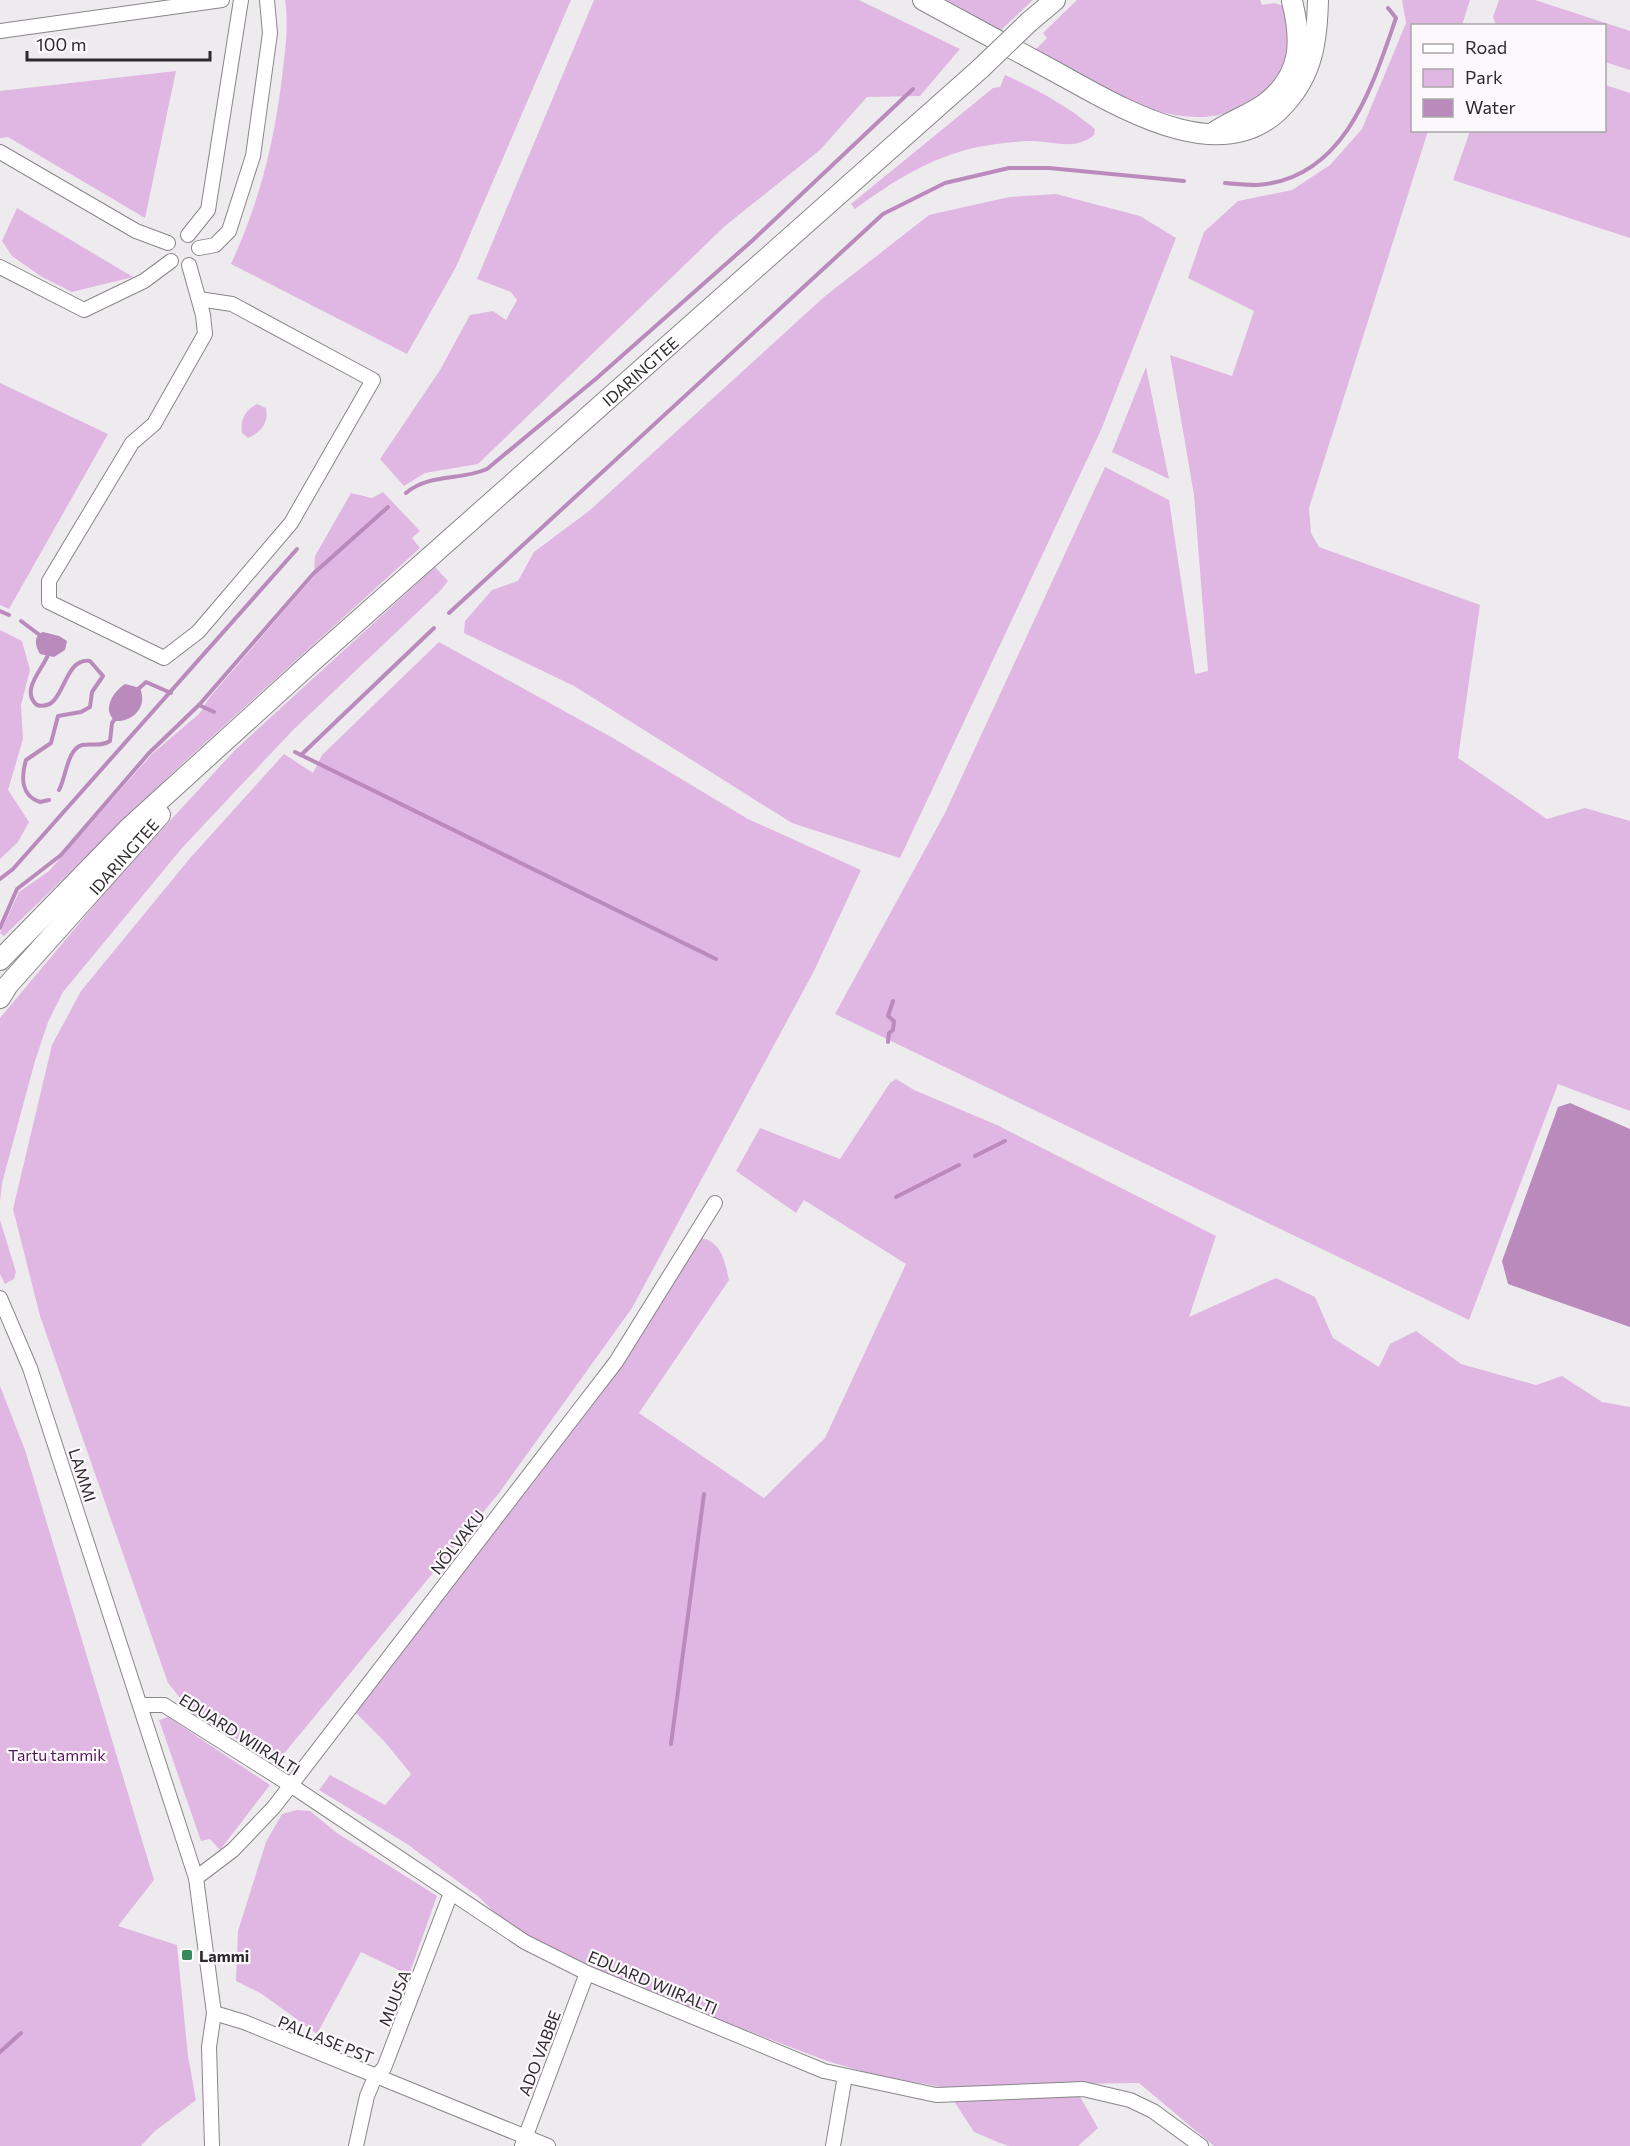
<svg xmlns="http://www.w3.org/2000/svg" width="1630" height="2146" viewBox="0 0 1630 2146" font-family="Commissioner,sans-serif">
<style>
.green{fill:#e0b7e3}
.water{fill:#ba8abd}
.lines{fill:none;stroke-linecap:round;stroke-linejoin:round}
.stream{stroke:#ba8abd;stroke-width:4}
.street-casing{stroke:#898689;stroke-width:16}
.secondary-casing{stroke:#898689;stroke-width:22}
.street{stroke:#fff;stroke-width:14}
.secondary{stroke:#fff;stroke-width:20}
.secondary-bridge-casing{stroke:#898689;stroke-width:22;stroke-linecap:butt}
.secondary-bridge{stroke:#fff;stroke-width:20}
.poi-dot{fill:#388a5b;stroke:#fcf8fc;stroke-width:2}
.labels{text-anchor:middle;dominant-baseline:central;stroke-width:4.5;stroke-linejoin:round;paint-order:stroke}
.street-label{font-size:16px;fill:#2c2a2c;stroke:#fcf8fc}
.park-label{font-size:16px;fill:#521856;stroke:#fcf8fc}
.poi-label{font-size:16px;font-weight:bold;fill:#2c2a2c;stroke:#fcf8fc;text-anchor:start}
</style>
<rect width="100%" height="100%" fill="#eeebef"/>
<g class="green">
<path d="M285,0H571L456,267L407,354L231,264C260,200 273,147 282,78C285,51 289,27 285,0Z"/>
<polygon points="594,0 859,0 960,49 920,96 867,97 820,150 725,226 478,464 425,473 404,486 380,459 440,370 470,315 493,311 506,320 517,300 511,292 477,279"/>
<polygon points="941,0 1033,0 1000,31"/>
<path d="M1077,0H1260L1262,5L1274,3L1284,6C1296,42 1297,55 1272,86C1266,93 1258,97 1250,102C1183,146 1094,83 1034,51L1047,38L1043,33Z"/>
<polygon points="1402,0 1470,0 1462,25 1412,26 1412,130 1428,131 1309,508 1311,533 1319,547 1480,605 1458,758 1547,819 1585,808 1630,821 1630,1111 1558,1084 1469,1320 835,1014 945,813 1105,467 1169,500 1195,674 1208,671 1194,495 1170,355 1232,376 1254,311 1188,278 1204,232 1238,201 1292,190 1330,165 1362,129 1406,23"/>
<polygon points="1499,0 1535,0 1630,31 1630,70 1605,62 1604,26 1496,25 1493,17"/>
<polygon points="176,71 145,218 8,137 0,138 0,91"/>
<path d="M1005,75C1038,90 1067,106 1095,129L1094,135C1074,152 1051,140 1028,141C1010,142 990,144 973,148C928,159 892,182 855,209L851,204L993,88L1000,87Z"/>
<polygon points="1605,85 1630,93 1630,238 1453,180 1470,131 1604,130"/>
<polygon points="1056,194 1140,216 1176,238 1101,430 900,858 792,823 574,686 464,633 465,621 492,590 518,581 534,552 589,511 824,297 929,215 1009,197"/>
<polygon points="17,208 133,277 72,292 42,277 12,256 2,241"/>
<polygon points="1146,367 1169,479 1112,452"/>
<polygon points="0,383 108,434 9,609 0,605"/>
<path d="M257,404L266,408C269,423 261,432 248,438L242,433C240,419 245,411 257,404Z"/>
<polygon points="383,492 420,531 412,538 420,548 183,763 4,936 0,933 19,892 49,871 152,754 200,713 209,698 314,576 315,556 351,493 372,498"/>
<polygon points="435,567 448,581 441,590 293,730 182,848 63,992 48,1022 35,1061 2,1183 0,1202 0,1018 113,883 235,750"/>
<polygon points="0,630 22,641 30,670 21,705 23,739 8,790 29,822 18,842 0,859"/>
<polygon points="439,642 613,738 748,819 861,870 814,971 632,1308 499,1493 277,1762 193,1714 168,1683 40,1316 13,1209 52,1045 81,991 191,857 284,754 313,773 322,755"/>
<path d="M896,1079L914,1090L997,1125L1216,1236L1189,1317L1276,1278L1315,1297L1333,1338L1379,1367L1390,1344L1416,1331L1461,1364L1536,1385L1562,1376L1602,1402L1630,1407V2146H1214L1139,2083L1067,2084L1079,2095L1098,2128L1078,2146H1009L1000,2143L974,2132L948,2092L963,2091L871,2074L827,2061L657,1996L529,1938L494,1912L479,1897L407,1844L319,1790L330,1775L385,1805L411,1774L384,1741L352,1709L603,1384L695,1237C721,1239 724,1258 729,1280L639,1413L764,1498L825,1438L906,1264L804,1200L796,1213L736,1171L760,1128L840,1159L890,1083Z"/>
<polygon points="0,1220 16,1272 14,1279 5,1284 0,1274"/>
<polygon points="0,1386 25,1450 154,1880 118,1926 177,1945 188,2056 196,2100 155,2131 141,2146 0,2146"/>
<polygon points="168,1717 270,1785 220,1850 210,1839 201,1841 159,1720"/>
<polygon points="297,1810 310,1811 337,1833 437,1896 409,1975 361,1952 317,2034 262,1994 236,1981 238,1931 266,1842 282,1814"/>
</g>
<g class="water">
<path d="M43,632L59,636L67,641L65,650L54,657L40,654C35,646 33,636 43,632Z"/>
<path d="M125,684L140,688C148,707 133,722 115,721C101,709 114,691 125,684Z"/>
<polygon points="1570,1103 1630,1129 1630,1327 1508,1284 1502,1261 1558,1107"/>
</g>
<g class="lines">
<g class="stream">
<path d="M1225,183C1236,184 1247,185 1257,185C1345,179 1372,87 1396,18L1388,8"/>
<path d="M406,493C430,473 460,481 487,469L598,377L753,240L913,89"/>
<polyline points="0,611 9,615"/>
<polyline points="449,613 883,214 945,183 1009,168 1049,168 1184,181"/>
<polyline points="21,621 41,636"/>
<path d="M48,655C42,670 20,691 37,705C66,713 61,657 90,661L103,676L92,692L90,707L81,712L58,716L51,743L26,760C21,777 21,796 40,802L49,800"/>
<polyline points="136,691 146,682 171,693"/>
<polyline points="199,705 214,712"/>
<polyline points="295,752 301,755 434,628"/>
<polyline points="301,755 716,959"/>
<path d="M59,790C66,778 67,749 82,745C92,743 101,747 110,741L112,723L117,716"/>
<polyline points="0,879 13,869 297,549"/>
<polyline points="0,928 17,889 61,855 149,753 199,705 313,574 388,507"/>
<polyline points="888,1042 889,1033 893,1030 894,1021 888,1016 893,1001"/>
<polyline points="975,1156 1005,1141"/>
<polyline points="896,1197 959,1165"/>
<polyline points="671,1744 704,1494"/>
<polyline points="0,2052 21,2033"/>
</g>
<g class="street-casing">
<g id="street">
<polyline points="0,31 222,0"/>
<polyline points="0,152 136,231 168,243"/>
<polyline points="188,235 208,210 241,0"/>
<polyline points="199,248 215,245 229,231 253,156 270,33 267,0"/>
<polyline points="189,265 203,315 205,334 154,424 132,443 49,581 49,602 164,658 198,632 291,523 373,380 232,304 199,299"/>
<polyline points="0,267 84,310 144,281 171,261"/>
<polyline points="0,1298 30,1368 196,1878 214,2013 209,2047 212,2146"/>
<polyline points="142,1705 164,1705 289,1784 525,1942 587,1973 824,2071 936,2095 1083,2089 1130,2100 1153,2111 1201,2146"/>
<polyline points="196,1878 233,1850 274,1807 579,1410 616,1362 715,1203"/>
<polyline points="214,2013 244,2022 548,2146"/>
<polyline points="356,2146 367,2096 375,2077 384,2068 451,1893"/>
<polyline points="522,2146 587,1973"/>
<polyline points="833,2146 845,2076"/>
</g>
</g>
<g class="secondary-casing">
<g id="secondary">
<path d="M923,0C966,23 1009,47 1052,70C1115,104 1222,174 1284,105C1313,74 1317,40 1318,0"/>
<polyline points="1029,22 1055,0"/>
<path d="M1213,133C1230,121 1250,115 1266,103C1302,75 1302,41 1292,1"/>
<path id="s1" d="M0,960L129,828L316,658L980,69"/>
<path id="s2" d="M0,998L8,985L160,815"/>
</g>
</g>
<use href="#street" class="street"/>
<use href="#secondary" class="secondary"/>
<g class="secondary-bridge-casing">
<polyline id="secondary-bridge" points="980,69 1029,22"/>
</g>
<use href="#secondary-bridge" class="secondary-bridge"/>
</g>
<rect class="poi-dot" x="181" y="1949" width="12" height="12" rx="3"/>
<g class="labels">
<g class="street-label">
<text stroke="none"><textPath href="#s1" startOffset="870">IDARINGTEE</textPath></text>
<text stroke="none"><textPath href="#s2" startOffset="188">IDARINGTEE</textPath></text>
<text transform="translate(83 1475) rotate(72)">LAMMI</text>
<text transform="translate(457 1542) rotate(-52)">NÕLVAKU</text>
<text transform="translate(240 1734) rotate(32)">EDUARD WIIRALTI</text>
<text transform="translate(653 1982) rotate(23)">EDUARD WIIRALTI</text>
<text transform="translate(394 1998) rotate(-68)">MUUSA</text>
<text transform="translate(326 2039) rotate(22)">PALLASE PST</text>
<text transform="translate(539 2053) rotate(-69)">ADO VABBE</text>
</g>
<g class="park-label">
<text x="57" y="1754">Tartu tammik</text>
</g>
<g class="poi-label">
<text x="199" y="1955">Lammi</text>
</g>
</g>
<rect x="1411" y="24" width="195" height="108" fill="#fcf8fc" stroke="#a9a6a9" stroke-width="1.5"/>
<rect x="1423" y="44" width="30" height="9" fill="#ffffff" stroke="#a9a6a9" stroke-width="1.5"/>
<text x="1465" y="54" font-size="18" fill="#2c2a2c">Road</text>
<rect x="1423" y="69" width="30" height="18" fill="#e0b7e3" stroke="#a9a6a9" stroke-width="1.5"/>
<text x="1465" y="84" font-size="18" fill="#2c2a2c">Park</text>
<rect x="1423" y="99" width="30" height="18" fill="#ba8abd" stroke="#a9a6a9" stroke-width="1.5"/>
<text x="1465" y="114" font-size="18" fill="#2c2a2c">Water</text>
<path d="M27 51v9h183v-9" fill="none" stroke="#2c2a2c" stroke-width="3"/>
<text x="36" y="51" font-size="18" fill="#2c2a2c" stroke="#fcf8fc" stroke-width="4.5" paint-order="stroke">100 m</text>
</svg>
